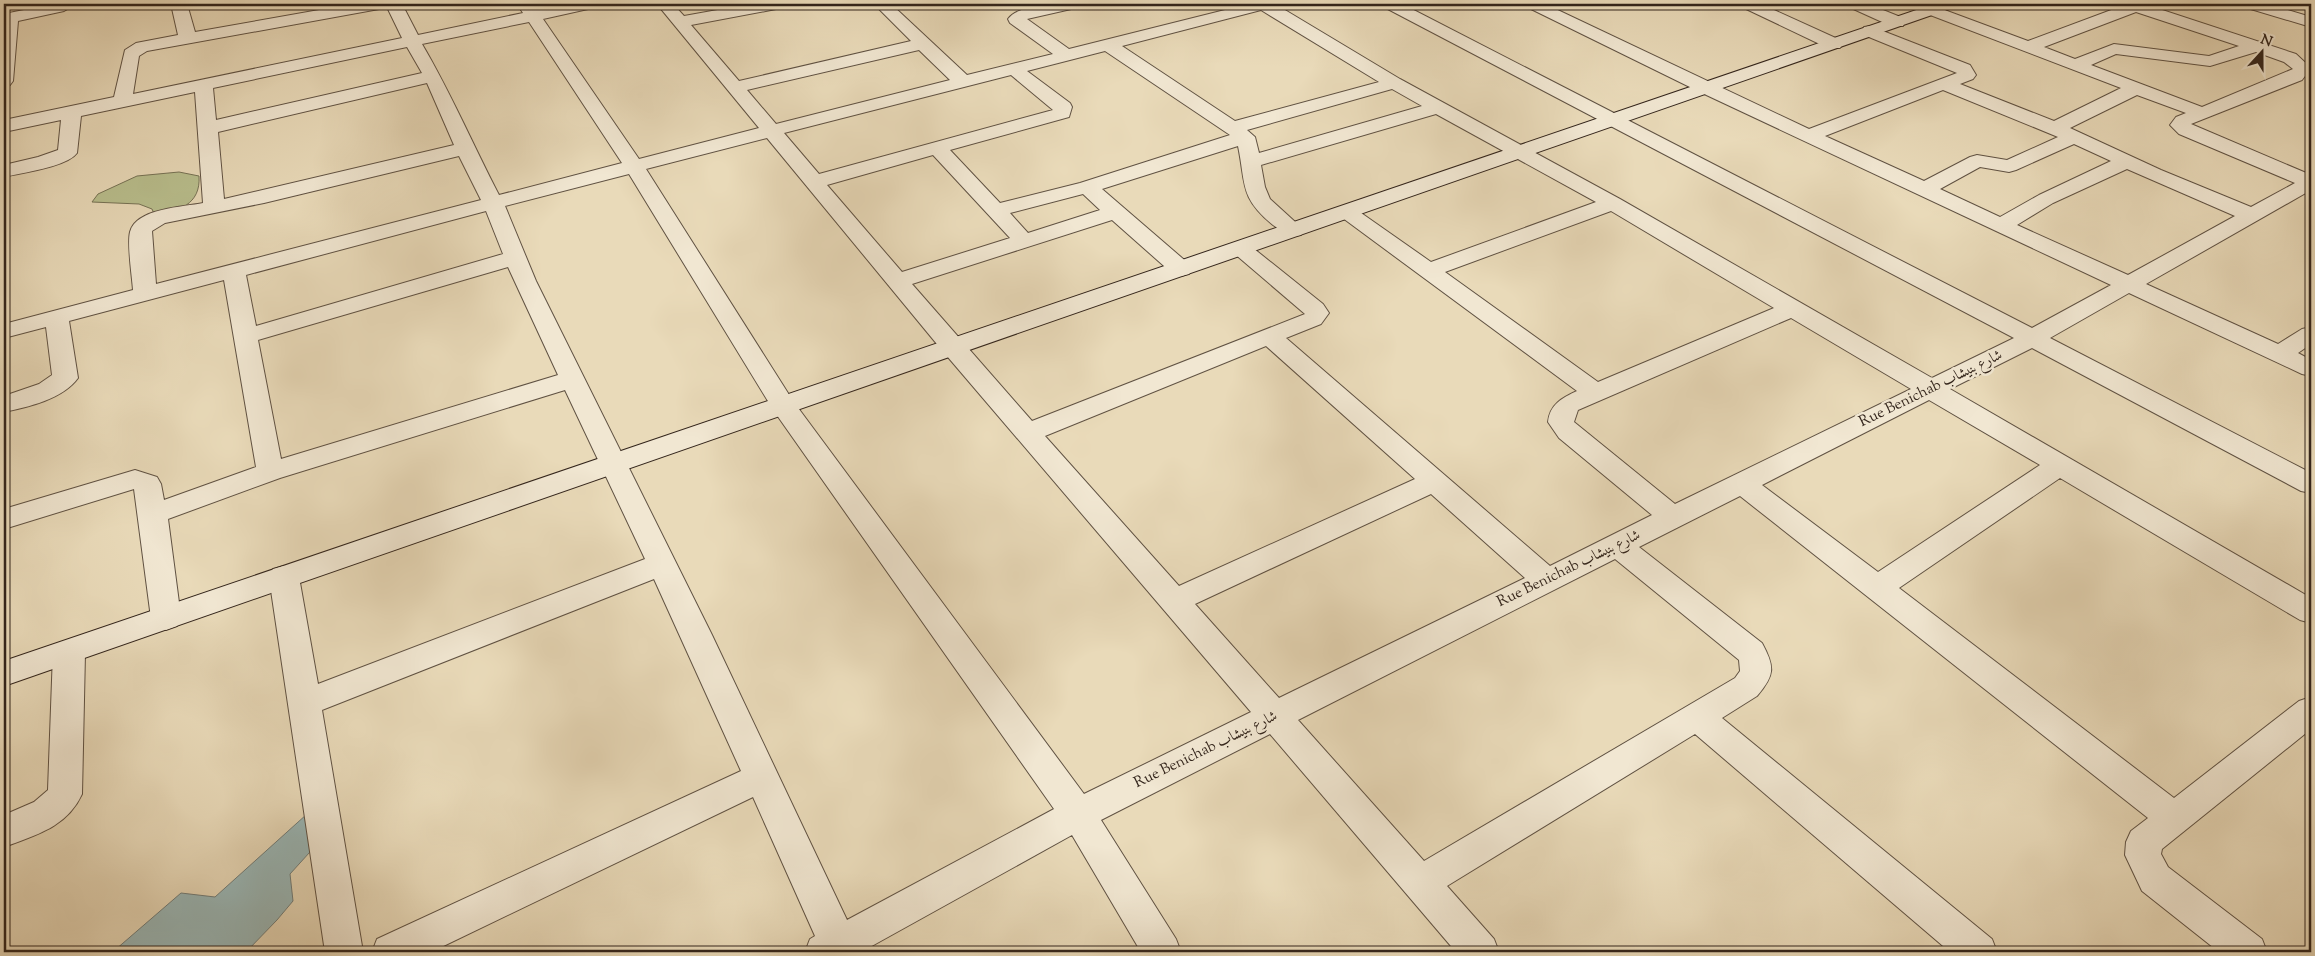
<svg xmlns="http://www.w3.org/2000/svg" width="2315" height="956" viewBox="0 0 2315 956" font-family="'Sorts Mill Goudy',Amiri,serif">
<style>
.green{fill:#b9bf8e;stroke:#767255}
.water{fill:#9ab8b8;stroke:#717d7a}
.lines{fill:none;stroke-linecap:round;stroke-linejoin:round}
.street-casing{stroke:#605243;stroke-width:2}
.secondary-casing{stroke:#33251c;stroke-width:2}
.street{fill:#f1e7d2;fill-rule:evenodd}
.secondary{fill:#f1e7d2;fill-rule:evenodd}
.labels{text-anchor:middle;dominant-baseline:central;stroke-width:5;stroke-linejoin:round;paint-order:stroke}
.street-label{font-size:15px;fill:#33251c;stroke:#f1e7d2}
</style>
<rect width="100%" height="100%" fill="#e9dab9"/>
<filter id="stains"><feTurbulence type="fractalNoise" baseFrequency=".004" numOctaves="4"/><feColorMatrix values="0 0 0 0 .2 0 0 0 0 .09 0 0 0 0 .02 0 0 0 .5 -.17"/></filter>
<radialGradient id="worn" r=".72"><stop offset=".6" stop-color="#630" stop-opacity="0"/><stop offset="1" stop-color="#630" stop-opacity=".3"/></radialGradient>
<path class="green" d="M179,172L199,176C201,205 178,211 155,216L152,209L139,204L92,202L98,194L137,176Z"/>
<polygon class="water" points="307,814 319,842 290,874 293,901 277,920 246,952 119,952 115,950 181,893 215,897"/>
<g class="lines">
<g class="street-casing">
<g id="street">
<polygon points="54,4 76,4 64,11 18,21 13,81 10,85 4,86 4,14"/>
<path d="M171,4H187L195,32L353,4H402L418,35L523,13L517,4H533L537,10L569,4H599L597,7L543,19L639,159L759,128L657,4H673L684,16L751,4H784L782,7L776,9L691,25L739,81L911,41L874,4H891L967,75L1053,54L1010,23L1008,19C1019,3 1064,4 1082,4L1080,7L1027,19L1069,49L1249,4H1275L1400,79L1620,199L1932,378L2014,338L1384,7L1382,4H1402L2032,328L2111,285L1700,92L1527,7L1525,4H1545L1809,129L1957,73L1864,35L1862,31L1864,27L1870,26L1970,65L1976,75L1973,79L1960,84L2054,121L2121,88L1925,13L1923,10L1931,5L2028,41L2122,6L2121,4H2144L2296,54L2311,68L2302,80L2191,124L2311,175V190L2146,284L2278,344L2302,329L2311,327V344L2298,353L2311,360V376L2302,374L2129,293L2050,338L2311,473V493L2301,491L2032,348L1950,389L2311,598V623L2300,620L2060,478L1899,588L2174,798L2299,701L2311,697V729L2162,849L2161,854L2168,867L2262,939L2267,952H2219L2142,891L2125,855L2126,842L2131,831L2148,818L1740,496L1639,547L1762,643C1775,667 1775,675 1757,696L1722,718L1992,939L1997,952H1950L1695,734L1447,886L1494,939L1499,952H1456L1270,734L1101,820L1176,939L1181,952H1141L1072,835L861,952H805L810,939L815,936L753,797L431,952H372L377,939L741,771L654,579L322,710L363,952H325L269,577L273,569L284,566L295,569L299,577L318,684L645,559L565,390L280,478L168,519L181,618L177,626L166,630L155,626L151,618L134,489L4,529V509L135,470L157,477L161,484L164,500L256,467L224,280L69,321L78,378C63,399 28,407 4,412V396L39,384L52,375L46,327L4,338V324L133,290C132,276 127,244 130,232C136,208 184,207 203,203L195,92L81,116L77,153C67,167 21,173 4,177V165L38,157L58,150L61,120L4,132V120L114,97L125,50L136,43L178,35ZM386,5L402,38L133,94L139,56L147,51L379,9ZM1261,10L1379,82L1235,121L1122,46ZM2136,12L2239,46L2209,56L2114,44L2075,59L2044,47ZM529,22L622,163L499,195C473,145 451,93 422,44ZM407,47L422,73L216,120L213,88ZM919,50L950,80L776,124L747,90ZM1105,51L1230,135L1080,183L1000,203L950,150L1069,117L1072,107L1070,103L1027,71ZM2256,52L2284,62L2293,69L2202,107L2091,65L2116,54L2210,66ZM1011,75L1053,110L819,174L784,133ZM427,83L454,145L224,199L218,132ZM1392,89L1422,106L1259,153L1255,137L1247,130ZM1943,90L2058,137L2007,160L1977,155L1970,157L1924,181L1825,136ZM2137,95L2186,113L2176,117L2170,125L2179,134L2295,183L2251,207L2161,170L2070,128ZM1436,114L1596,202L1431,262L1354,208L1347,206L1340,208L1336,212L1340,216L1577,391C1562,398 1550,404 1548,422L1559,438L1652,515L1550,566L1286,338L1321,324L1329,313L1323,304L1248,244L1240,242L1232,244L1229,249L1305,314L1032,421L912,284L1112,220L1173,274L1181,276L1189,274L1192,269L1189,264L1102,189L1238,146C1246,184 1239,197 1273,225C1283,232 1288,238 1301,235L1304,230L1270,199L1265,187L1261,165ZM767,138L941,349L1251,712L1084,794L793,401L646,169ZM2074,144L2111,161L2039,195L2000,217L1940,189L1980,167L2009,172L2016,170ZM933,155L1010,238L902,272L827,185ZM459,156L481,200L156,284L152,231L165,223L264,203ZM2127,169L2235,216L2128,275L2017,225L2053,203ZM629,174L774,411L1054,809L847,920L712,635L536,281L505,206ZM1083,194L1100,210L1028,233L1010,213ZM486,211L503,254L256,326L246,275ZM1611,211L1774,308L1598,382L1445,272ZM508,267L558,375L281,459L258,340ZM1791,318L1911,389L1675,504L1574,422L1578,410ZM1266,346L1415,479L1179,586L1045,436ZM1929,400L2040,465L1878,572L1762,485ZM1431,494L1525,578L1279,698L1195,604ZM1615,559L1739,660L1740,671L1735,678L1424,861L1298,720Z"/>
<polygon points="1740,4 1761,4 1840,40 1843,44 1840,48 1828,48 1742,7"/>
<polygon points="1847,4 1868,4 1903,18 1905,22 1903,26 1891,26 1849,7"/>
<polygon points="2242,4 2267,4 2311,17 2311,27 2244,7"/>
<path d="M69,641L80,644L85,653L82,794C67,827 36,835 4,847V815L34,802L48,790L53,653L58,644Z"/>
</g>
</g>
<g class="secondary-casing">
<polygon id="secondary" points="1934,4 1957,4 1955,7 4,686 4,661"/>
</g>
<use href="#street" class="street"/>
<use href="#secondary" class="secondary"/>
</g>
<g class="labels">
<g class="street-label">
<text transform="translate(1931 389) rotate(-26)">Rue Benichab شارع بنيشاب</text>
<text transform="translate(1569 569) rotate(-26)">Rue Benichab شارع بنيشاب</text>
<text transform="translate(1206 750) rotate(-26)">Rue Benichab شارع بنيشاب</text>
</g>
</g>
<rect width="2315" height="956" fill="none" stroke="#e9dab9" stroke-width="20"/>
<rect x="5" y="5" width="2305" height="946" fill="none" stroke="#33251c" stroke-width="2.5"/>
<rect x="10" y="10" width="2295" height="936" fill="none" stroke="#33251c"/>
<g transform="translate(2262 52) rotate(21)" stroke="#f1e7d2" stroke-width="4" paint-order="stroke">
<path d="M0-4L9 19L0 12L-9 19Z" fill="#33251c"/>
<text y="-8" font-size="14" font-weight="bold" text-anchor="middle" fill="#33251c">N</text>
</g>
<rect width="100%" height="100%" filter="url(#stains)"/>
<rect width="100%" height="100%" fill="url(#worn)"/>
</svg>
